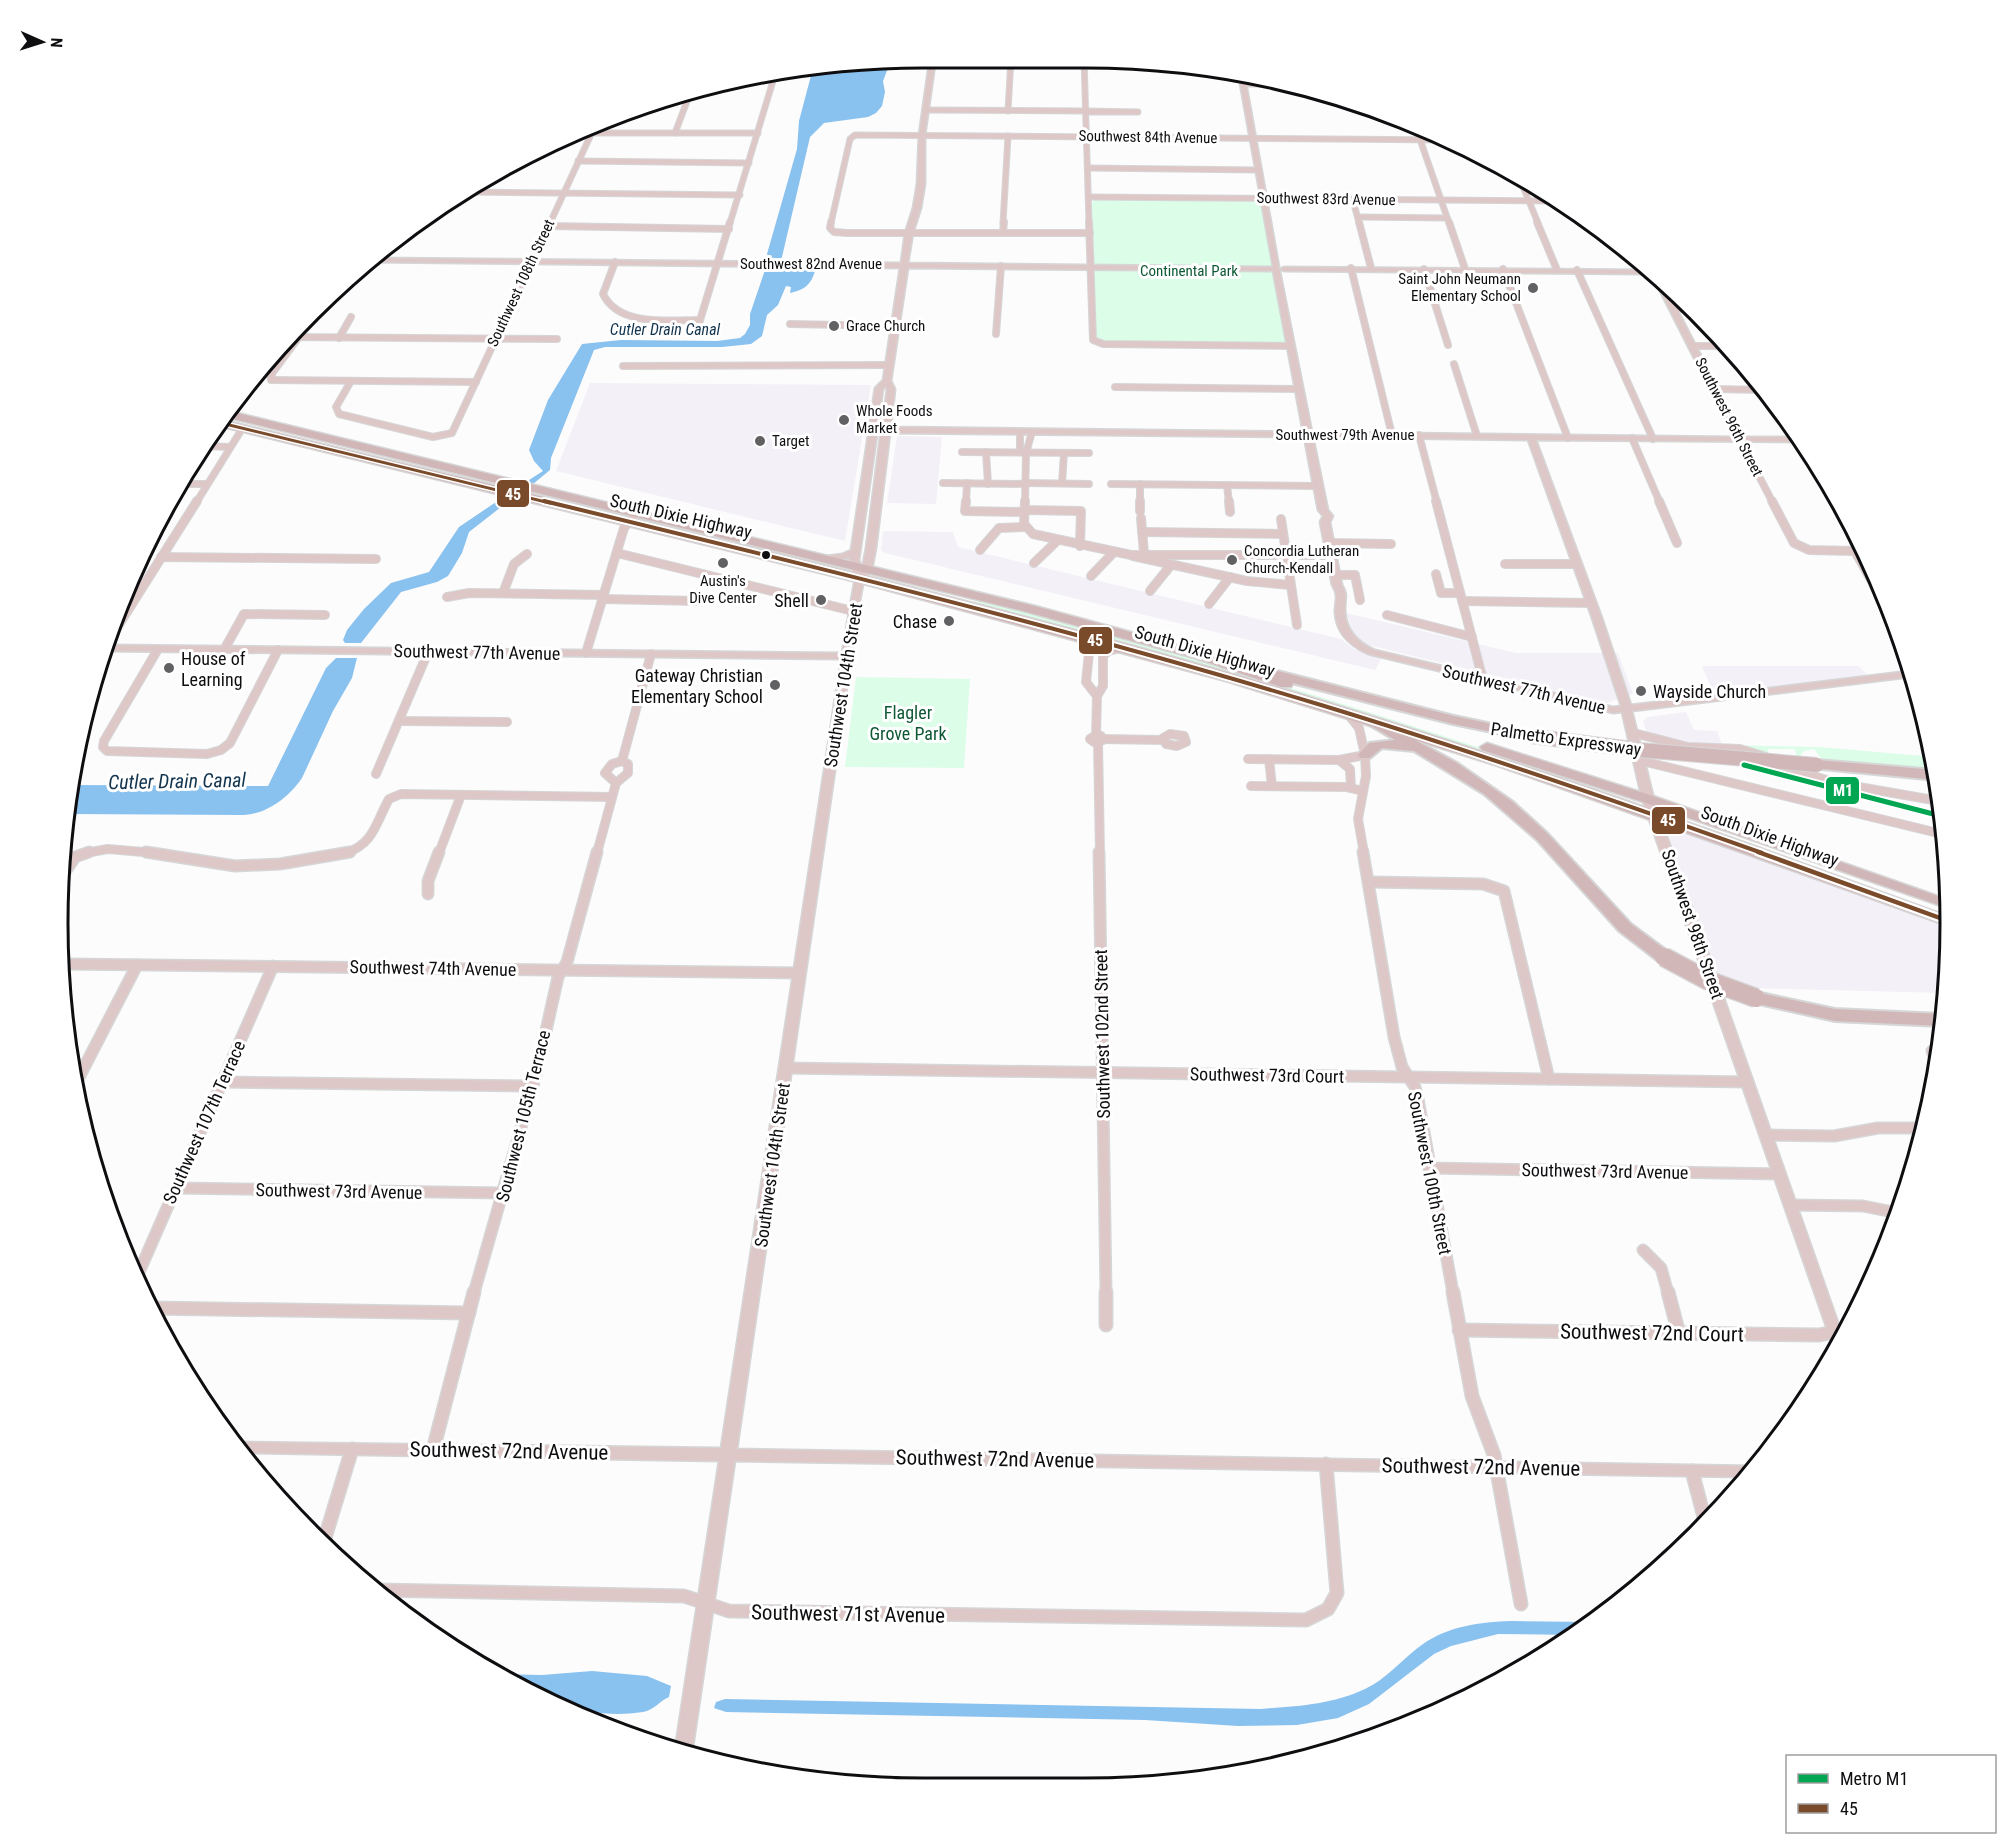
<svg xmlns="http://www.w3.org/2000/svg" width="2008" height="1845" viewBox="0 0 2008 1845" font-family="'Roboto Condensed',sans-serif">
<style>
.built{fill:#f3f0f8}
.green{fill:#dcfde8}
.water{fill:#89c1ef}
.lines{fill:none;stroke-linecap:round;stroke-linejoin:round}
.minor-far4-casing{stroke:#d6d6d7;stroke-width:7}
.minor-far3-casing{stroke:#d6d6d7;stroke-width:8}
.minor-far2-casing{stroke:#d6d6d7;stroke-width:10}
.minor-far1-casing{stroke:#d6d6d7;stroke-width:13}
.minor-casing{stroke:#d6d6d7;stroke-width:15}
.tertiary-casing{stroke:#d6d6d7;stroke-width:3}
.trunk-casing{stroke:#d6d6d7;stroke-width:3}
.motorway-casing{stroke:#d6d6d7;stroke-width:4}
.minor-far4{stroke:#ddc8c7;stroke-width:5}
.minor-far3{stroke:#ddc8c7;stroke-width:6}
.minor-far2{stroke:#ddc8c7;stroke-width:8}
.minor-far1{stroke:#ddc8c7;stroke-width:10}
.minor{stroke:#ddc8c7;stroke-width:12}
.tertiary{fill:#ddc8c7;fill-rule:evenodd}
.trunk{fill:#d0b6b6;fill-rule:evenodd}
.motorway{fill:#d1b7b8;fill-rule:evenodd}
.motorway-bridge-far1-casing{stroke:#d6d6d7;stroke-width:16;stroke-linecap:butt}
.motorway-bridge-casing{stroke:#d6d6d7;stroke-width:21;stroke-linecap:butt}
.motorway-bridge-far1{stroke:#d1b7b8;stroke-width:14}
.motorway-bridge{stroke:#d1b7b8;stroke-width:18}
.bus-1-far2-casing{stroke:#fff;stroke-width:6}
.bus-1-far1-casing{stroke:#fff;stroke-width:8}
.bus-1-casing{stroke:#fff;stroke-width:9}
.bus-1-far2{stroke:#7a4b2a;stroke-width:3}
.bus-1-far1{stroke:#7a4b2a;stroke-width:4}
.bus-1{stroke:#7a4b2a;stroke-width:4.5}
.metro-1-casing{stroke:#fff;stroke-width:9}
.metro-1{stroke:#00a651;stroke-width:5}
.poi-dot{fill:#616163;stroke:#fff;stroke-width:2}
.bus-dot{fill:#0e0d10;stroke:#fff;stroke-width:2}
.labels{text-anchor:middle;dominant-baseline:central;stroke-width:6;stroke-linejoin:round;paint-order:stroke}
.far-street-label{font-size:15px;fill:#0e0d10;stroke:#fff}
.far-park-label{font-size:15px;fill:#0e5834;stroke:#fff}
.far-poi-label{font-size:15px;fill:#0e0d10;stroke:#fff;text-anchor:start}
.far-water-label{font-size:16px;font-style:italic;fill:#12344e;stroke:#fff}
.street-label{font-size:18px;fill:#0e0d10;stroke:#fff}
.poi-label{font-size:18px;fill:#0e0d10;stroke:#fff;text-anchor:end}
.park-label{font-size:18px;fill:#0e5834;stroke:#fff}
.water-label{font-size:20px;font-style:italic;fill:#12344e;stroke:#fff}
.near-street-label{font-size:21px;fill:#0e0d10;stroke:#fff}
.rim{fill:none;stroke:#0e0d10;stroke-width:3}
.line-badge{stroke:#fff;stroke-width:2}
.badge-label{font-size:16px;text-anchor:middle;font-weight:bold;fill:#fff}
</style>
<rect width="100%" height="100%" fill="#fcfcfd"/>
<g class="built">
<polygon points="590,383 871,385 845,541 556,471"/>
<polygon points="897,436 942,437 936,504 887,503"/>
<polygon points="883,531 953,532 958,547 1341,639 1354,649 1382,657 1375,670 885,553 881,550"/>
<polygon points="1346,613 1516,653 1618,653 1633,694 1606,703 1368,645 1355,639"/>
<polygon points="1702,666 1859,666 1869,677 1715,696"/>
<polygon points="1686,712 1694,730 1717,731 1723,747 1699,746 1648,735 1643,721 1648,717"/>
<polygon points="1684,828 1951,926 1944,993 1750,988 1717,976 1669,835"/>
</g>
<g class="green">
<polygon points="1102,199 1262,202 1287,342 1279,344 1103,342 1095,338 1092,204 1094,200"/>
<path d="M959,601C1002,599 1081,628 1126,640C1284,684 1440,734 1596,786L1247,677Z"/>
<polygon points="856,677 970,679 964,768 845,767"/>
<polygon points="1722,745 1819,747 1935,757 1936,769 1823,761 1814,749 1804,751 1797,760 1795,749 1768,749 1769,755 1748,748"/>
</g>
<g class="water">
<polygon points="891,60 883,81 885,92 882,106 876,113 868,117 824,123 810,137 782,257 780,260 769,260 767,254 797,149 799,121 813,68"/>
<path d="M766,267L813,268L815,271C811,285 804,290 790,293L791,287L786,286L778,305L767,315L762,336L751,344L722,347H605L594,350L551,458L550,470L533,484L526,482L543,471L534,461L529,450L548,400L582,344L621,340L717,341L740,338L745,334L750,325V314Z"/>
<polygon points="502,498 510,500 469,532 462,553 448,576 437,582 401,592 361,643 345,643 343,640 347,630 364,609 391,583 429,572 459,527"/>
<path d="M336,658H357L352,678L333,711L302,778C289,797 267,814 244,815L68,814L72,785L268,786L326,668Z"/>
<path d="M1511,1621L1590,1622L1575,1635L1498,1634L1451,1646L1434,1654L1369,1704L1338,1718L1297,1725L1238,1726L1145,1720L726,1712L714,1708L716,1702L725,1699L1261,1709C1297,1706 1331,1705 1365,1689C1387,1679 1403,1658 1423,1644C1449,1626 1480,1622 1511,1621Z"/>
<path d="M592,1671L647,1676L671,1686L669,1697C661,1700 654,1710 643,1712C584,1721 545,1697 493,1674L542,1675Z"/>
</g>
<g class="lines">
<g class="minor-far4-casing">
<g id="minor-far4">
<polyline points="1084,58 1089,223"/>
<polyline points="1243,84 1290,84"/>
<polyline points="926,110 1086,111"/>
<polyline points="1008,111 1011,58"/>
<polyline points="1086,111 1138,112 1086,112"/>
<polyline points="1414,122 1449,223"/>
<polyline points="580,133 758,133"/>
<polyline points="675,133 689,96"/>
<polyline points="578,161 749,163"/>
<polyline points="1088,168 1259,170"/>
<polyline points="1519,177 1538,223"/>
<polyline points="467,192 740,195"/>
<polyline points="1089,197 1563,201"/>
<polyline points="1353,200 1359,223"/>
<polyline points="1358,217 1447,218"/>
<polyline points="550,223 594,128"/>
<polyline points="730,223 776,71"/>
<polyline points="831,223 850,139 855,135 1448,140"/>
<polyline points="1003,223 1008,136"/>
</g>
</g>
<g class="minor-far3-casing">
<g id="minor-far3">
<polyline points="831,222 830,228 834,232 847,233 1090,233"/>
<polyline points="1089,222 1093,340 1103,344 1291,346"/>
<polyline points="1359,222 1371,268"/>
<polyline points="1449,222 1465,269"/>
<polyline points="1537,222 1557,270"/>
<polyline points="548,226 729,229"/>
<polyline points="1003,232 1004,222"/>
<path d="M615,262L603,294C619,327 669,320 700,320"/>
<polyline points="1351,268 1392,435"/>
<polyline points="1424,269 1448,345"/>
<polyline points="1503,269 1568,438"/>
<polyline points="1577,270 1653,439"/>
<polyline points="1673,309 1696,309"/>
<polyline points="790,324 895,326"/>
<polyline points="697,330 730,222"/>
<polyline points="996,334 1001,266"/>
<polyline points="288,337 557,339"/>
<polyline points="339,338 351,317"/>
<polyline points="1692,346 1727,346"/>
<polyline points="272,352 277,351"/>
<polyline points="1454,364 1477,436"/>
<polyline points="623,366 889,365"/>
<polyline points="273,378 270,376 299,337"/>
<polyline points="271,380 476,382"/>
<polyline points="351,381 336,407 339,414 433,437 452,433 550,222"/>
<polyline points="1115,387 1300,389"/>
<polyline points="1714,389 1763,390"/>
<polyline points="1020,432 1020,449 1026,453"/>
<polyline points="1419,435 1437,503"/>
<polyline points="1632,438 1660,503"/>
<polyline points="1740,440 1773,503"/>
<polyline points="204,446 230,447"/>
<polyline points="962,452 1089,453"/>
<polyline points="986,452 988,484"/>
<polyline points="943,483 1027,484"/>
<polyline points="1027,483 1089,484"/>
<polyline points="1062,483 1064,453"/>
<polyline points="177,484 207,484"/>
<polyline points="1111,484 1318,486"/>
<polyline points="1140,484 1140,503"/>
<polyline points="1227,485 1229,503"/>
<polyline points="196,503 242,429"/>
<polyline points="966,503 967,483"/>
<polyline points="1025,503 1026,453 1032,432"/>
</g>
</g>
<g class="minor-far2-casing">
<g id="minor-far2">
<polyline points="966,501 965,511 1025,512"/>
<polyline points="1025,501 1024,524 1033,534 1131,555 1331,555"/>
<polyline points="1140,501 1140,511"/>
<polyline points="1229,501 1230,512"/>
<polyline points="1436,501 1483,680"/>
<polyline points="1659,501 1677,543"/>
<polyline points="1772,501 1794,543 1809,550 1855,551 1894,621"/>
<polyline points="1026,510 1081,511 1080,546"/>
<polyline points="1141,518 1144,553"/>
<polyline points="1281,519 1297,625"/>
<polyline points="1142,532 1282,534"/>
<polyline points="1329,543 1391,544"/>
<polyline points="980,550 999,528 1025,527"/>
<polyline points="617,553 853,611"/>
<polyline points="1133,556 1247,581 1290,585"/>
<polyline points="161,557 376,559"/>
<polyline points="1034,563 1057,541"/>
<polyline points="1505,564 1577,564"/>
<polyline points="1436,574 1441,593 1460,593"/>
<polyline points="1335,575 1355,575 1360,600"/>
<polyline points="1091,576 1113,553"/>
<polyline points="1150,591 1171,565"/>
<polyline points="503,593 514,564 527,554"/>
<polyline points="447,597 469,593 604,595"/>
<polyline points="602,599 699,601"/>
<polyline points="1462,601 1591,603"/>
<polyline points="1209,604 1230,577"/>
<polyline points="1387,615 1472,637"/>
<polyline points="113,634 197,501"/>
<polyline points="1085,638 1089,653 1086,682 1097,696"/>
<polyline points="158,649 104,741 103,747 107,751 207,754 221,750 230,743 278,650"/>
<polyline points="224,650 244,614 325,615"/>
<polyline points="586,653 624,528 632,518"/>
<polyline points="1347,713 1359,728 1365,755 1366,776 1358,819 1364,853"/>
<polyline points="399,721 507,722"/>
<polyline points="1634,733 1688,747 1740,749 1766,757"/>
<polygon points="1170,734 1184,736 1186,742 1177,746 1166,744 1163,738"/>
<polygon points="1096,735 1101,736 1103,740 1094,742 1090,739"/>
<polyline points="1096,735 1097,696 1103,686 1103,656 1108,651 1121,648"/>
<polyline points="1103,739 1163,740"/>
<polyline points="1098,743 1100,853"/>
<polyline points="1248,759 1339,760 1365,755"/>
<polyline points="1269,759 1272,786"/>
<polyline points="1339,760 1350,769 1351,788"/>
<polyline points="1638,760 1942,834"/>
<polyline points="622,761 651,654"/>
<polyline points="1778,765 1836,783 1939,801"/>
<polyline points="376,774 428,652"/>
<polyline points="616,783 605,773 612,764 622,761"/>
<polyline points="1251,786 1346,787 1363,791"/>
<polyline points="85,853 108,849 155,853"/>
<path d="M346,853C374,844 376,822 389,799L401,794L612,797"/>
<polyline points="439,853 461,795"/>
<polyline points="597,853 616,783 628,773 628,764 622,761"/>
</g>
</g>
<g class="minor-far1-casing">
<g id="minor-far1">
<polyline points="146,852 235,866 280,864 350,852"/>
<polyline points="1099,852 1106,1293"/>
<polyline points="1363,852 1394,1037 1402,1067 1415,1087 1418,1099 1453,1293"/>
<polyline points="60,879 75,857 89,852"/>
<polyline points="1369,882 1483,884 1504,891 1549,1079"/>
<polyline points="428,894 428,881 439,852"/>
<polyline points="65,964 800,973"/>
<polyline points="1932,1051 1937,1063"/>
<polyline points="786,1068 1748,1082"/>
<polyline points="222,1082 533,1086"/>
<polyline points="73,1089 137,965"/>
<polyline points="1766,1135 1834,1136 1878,1128 1923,1128"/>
<polyline points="1429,1168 1780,1174"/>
<polyline points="176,1188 503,1193"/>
<polyline points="1790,1205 1863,1206 1898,1213"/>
<polyline points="1643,1250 1661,1268 1668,1293"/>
<polyline points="136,1279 273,966"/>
<polyline points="474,1293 537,1071 558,977 567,962 597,852"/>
</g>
</g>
<g class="minor-casing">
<g id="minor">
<polyline points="1106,1292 1106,1325"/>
<polyline points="1453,1292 1472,1396 1494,1455 1521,1604"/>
<polyline points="1668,1292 1679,1334"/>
<polyline points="152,1308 469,1313"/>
<polyline points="1459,1330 1819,1335 1845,1330"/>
<polyline points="433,1450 474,1292"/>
<polyline points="1692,1471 1706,1525"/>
<polyline points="324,1541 352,1449"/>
<polyline points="376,1590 684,1596 729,1611 1306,1620 1328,1609 1337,1593 1326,1464"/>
</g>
</g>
<g class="tertiary-casing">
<path id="tertiary" d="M930,57H936L925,135V184L921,208L913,233L908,263L1273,267L1238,72H1244L1279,267L1312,432L1734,437L1656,283L1646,274L1284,271L1280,269L1284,267L1648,270L1663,282L1743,437H1802L1805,442L1536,440L1602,618L1631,705L1909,671L1910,677L1632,711L1654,799L1842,1334L1835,1347L1833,1346L1642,799L1622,712L1613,713L1368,654C1350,646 1336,633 1335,612C1335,600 1339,596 1332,585L1320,522L1323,516L1318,510L1304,437L890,433L876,548L872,569L864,579L858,611L737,1449L1754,1466L1744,1477L735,1461L692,1753L675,1749L719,1461L247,1453L237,1442L721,1448L841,659L106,651L109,645L842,653L855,578L849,558L823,562L818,559L820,557L842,554L851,550L875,388L883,380L900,268L368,262L372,258L901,263L905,233L913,208L917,184L919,135ZM908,268L1273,271L1303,432L891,427L895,389L891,381ZM886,387L887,389L883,422L879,418L883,389ZM878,427L881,430L866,548L862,569L859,560ZM1313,437L1528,440L1592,618L1621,706L1613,707L1375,650C1357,642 1345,630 1345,609C1345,598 1348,594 1342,585L1330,522L1333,516L1328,510Z"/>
</g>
<g class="trunk-casing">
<g id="trunk">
<polygon points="229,411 1035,606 1208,653 1291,681 1293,684 1291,687 1281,687 1198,659 1027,612 225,417"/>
<path d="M223,420C562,503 904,579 1240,676C1480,746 1715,831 1950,917L1951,927L1498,766L1226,681L849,580L219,426Z"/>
<polygon points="1487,743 1653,796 1949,900 1950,909 1643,802 1482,750 1480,747"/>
</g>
</g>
<g class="motorway-casing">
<g id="motorway">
<polygon points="1203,652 1454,716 1536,733 1538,736 1531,740 1453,724 1198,659 1196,656"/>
<polygon points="1373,717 1457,763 1513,802 1548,834 1631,924 1670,953 1672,957 1670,961 1658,961 1619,931 1537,840 1484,794 1414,751 1382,748 1370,758 1360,758 1358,755 1369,743 1395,740 1368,724 1366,721 1368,718"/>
<polygon points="1817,760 1936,770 1937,780 1812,768 1809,765"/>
<polygon points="1756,992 1835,1009 1941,1014 1941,1026 1835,1021 1750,1002 1747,998"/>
</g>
</g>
<use href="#minor-far4" class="minor-far4"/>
<use href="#minor-far3" class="minor-far3"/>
<use href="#minor-far2" class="minor-far2"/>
<use href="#minor-far1" class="minor-far1"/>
<use href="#minor" class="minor"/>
<use href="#tertiary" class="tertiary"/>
<use href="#trunk" class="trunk"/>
<use href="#motorway" class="motorway"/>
<g class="motorway-bridge-far1-casing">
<polyline id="motorway-bridge-far1" points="1531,736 1640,750 1817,765"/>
</g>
<g class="motorway-bridge-casing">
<polyline id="motorway-bridge" points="1664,957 1707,980 1756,998"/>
</g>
<use href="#motorway-bridge-far1" class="motorway-bridge-far1"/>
<use href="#motorway-bridge" class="motorway-bridge"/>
<g class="bus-1-far2-casing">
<polyline id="bus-1-far2" points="221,423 550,503"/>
</g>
<g class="bus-1-far1-casing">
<path id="bus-1-far1" d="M544,501C804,564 1064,627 1321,705C1469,750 1616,801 1762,853"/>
</g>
<g class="bus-1-casing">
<polyline id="bus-1" points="1758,852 1951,922"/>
</g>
<use href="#bus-1-far2" class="bus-1-far2"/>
<use href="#bus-1-far1" class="bus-1-far1"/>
<use href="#bus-1" class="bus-1"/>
<g class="metro-1-casing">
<polyline id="metro-1" points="1744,765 1941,816"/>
</g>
<use href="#metro-1" class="metro-1"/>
</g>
<g class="poi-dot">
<circle cx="1533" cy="288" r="6"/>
<circle cx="834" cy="326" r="6"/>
<circle cx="844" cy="420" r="6"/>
<circle cx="760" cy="441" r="6"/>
<circle cx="1232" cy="560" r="6"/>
<circle cx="723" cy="563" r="6"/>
<circle cx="821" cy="600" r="6"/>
<circle cx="949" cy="621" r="6"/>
<circle cx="169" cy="668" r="6"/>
<circle cx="775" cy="685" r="6"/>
<circle cx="1641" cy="691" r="6"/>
</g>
<circle class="bus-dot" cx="766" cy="555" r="5"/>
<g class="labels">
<g class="far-street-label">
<text transform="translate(1148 137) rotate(1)">Southwest 84th Avenue</text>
<text transform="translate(1326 199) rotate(1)">Southwest 83rd Avenue</text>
<text x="811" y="264">Southwest 82nd Avenue</text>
<text transform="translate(521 283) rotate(-65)">Southwest 108th Street</text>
<text transform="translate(1729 417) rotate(63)">Southwest 96th Street</text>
<text x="1345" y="435">Southwest 79th Avenue</text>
</g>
<g class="far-park-label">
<text x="1189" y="271">Continental Park</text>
</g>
<g class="far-poi-label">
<text x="1521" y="279" text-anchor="end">Saint John Neumann<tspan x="1521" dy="17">Elementary School</tspan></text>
<text x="846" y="326">Grace Church</text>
<text x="856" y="411">Whole Foods<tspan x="856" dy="17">Market</tspan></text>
<text x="772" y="441">Target</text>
<text x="1244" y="551">Concordia Lutheran<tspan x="1244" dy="17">Church-Kendall</tspan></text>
<text x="723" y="581" text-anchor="middle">Austin's<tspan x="723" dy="17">Dive Center</tspan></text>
</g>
<g class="far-water-label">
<text x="665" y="329">Cutler Drain Canal</text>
</g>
<g class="street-label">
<text transform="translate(681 516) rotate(13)">South Dixie Highway</text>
<text transform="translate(1205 651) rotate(16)">South Dixie Highway</text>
<text transform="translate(477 652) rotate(1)">Southwest 77th Avenue</text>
<text transform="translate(843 685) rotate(-81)">Southwest 104th Street</text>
<text transform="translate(1524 689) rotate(13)">Southwest 77th Avenue</text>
<text transform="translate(1566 739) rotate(8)">Palmetto Expressway</text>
<text transform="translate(1770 836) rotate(20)">South Dixie Highway</text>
<text transform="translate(1693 924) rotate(71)">Southwest 98th Street</text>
<text transform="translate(433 968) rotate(1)">Southwest 74th Avenue</text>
<text transform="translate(1102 1034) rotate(-91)">Southwest 102nd Street</text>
<text transform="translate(1267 1075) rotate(1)">Southwest 73rd Court</text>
<text transform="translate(523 1116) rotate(-76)">Southwest 105th Terrace</text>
<text transform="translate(204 1122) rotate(-66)">Southwest 107th Terrace</text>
<text transform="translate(772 1165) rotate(-82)">Southwest 104th Street</text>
<text transform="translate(1605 1171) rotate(1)">Southwest 73rd Avenue</text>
<text transform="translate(1430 1173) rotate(79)">Southwest 100th Street</text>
<text transform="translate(339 1191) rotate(1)">Southwest 73rd Avenue</text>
</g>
<g class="poi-label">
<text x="809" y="600">Shell</text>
<text x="937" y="621">Chase</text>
<text x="181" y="658" text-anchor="start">House of<tspan x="181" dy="21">Learning</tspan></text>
<text x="763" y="675">Gateway Christian<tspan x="763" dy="21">Elementary School</tspan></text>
<text x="1653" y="691" text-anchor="start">Wayside Church</text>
</g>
<g class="park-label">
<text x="908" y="712">Flagler<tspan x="908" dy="21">Grove Park</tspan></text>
</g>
<g class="water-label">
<text transform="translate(177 781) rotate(-1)">Cutler Drain Canal</text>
</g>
<g class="near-street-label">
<text transform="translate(1652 1333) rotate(1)">Southwest 72nd Court</text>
<text transform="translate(509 1451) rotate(1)">Southwest 72nd Avenue</text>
<text transform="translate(995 1459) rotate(1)">Southwest 72nd Avenue</text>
<text transform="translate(1481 1467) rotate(1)">Southwest 72nd Avenue</text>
<text transform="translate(848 1614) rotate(1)">Southwest 71st Avenue</text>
</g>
</g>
<path d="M0 0H2008V1845H0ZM923 68H1085A855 855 0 0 1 1940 923V923A855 855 0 0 1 1085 1778H923A855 855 0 0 1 68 923V923A855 855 0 0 1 923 68Z" fill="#fff" fill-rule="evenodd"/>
<path class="rim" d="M923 68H1085A855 855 0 0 1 1940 923V923A855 855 0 0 1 1085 1778H923A855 855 0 0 1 68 923V923A855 855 0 0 1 923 68Z"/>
<g class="line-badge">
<rect x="496" y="479" width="34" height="29" rx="6" fill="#7a4b2a"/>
<rect x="1078" y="626" width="35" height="29" rx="6" fill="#7a4b2a"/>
<rect x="1825" y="776" width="35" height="29" rx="6" fill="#00a651"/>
<rect x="1651" y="806" width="35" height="29" rx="6" fill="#7a4b2a"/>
</g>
<g class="badge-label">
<text x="513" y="500">45</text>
<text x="1095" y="646">45</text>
<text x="1843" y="796">M1</text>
<text x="1668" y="826">45</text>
</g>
<rect x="1786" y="1755" width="210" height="78" fill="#ffffff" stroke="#9f9e9f" stroke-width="1.5"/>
<rect x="1798" y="1774" width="30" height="9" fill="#00a651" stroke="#9f9e9f" stroke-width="1.5"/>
<text x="1840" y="1785" font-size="18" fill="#0e0d10">Metro M1</text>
<rect x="1798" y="1804" width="30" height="9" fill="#7a4b2a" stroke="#9f9e9f" stroke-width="1.5"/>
<text x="1840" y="1815" font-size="18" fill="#0e0d10">45</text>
<g transform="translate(42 42) rotate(93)" stroke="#ffffff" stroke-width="4.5" paint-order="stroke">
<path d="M0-4.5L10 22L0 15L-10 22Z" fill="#0e0d10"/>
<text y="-9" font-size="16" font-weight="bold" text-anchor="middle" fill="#0e0d10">N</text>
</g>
</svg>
